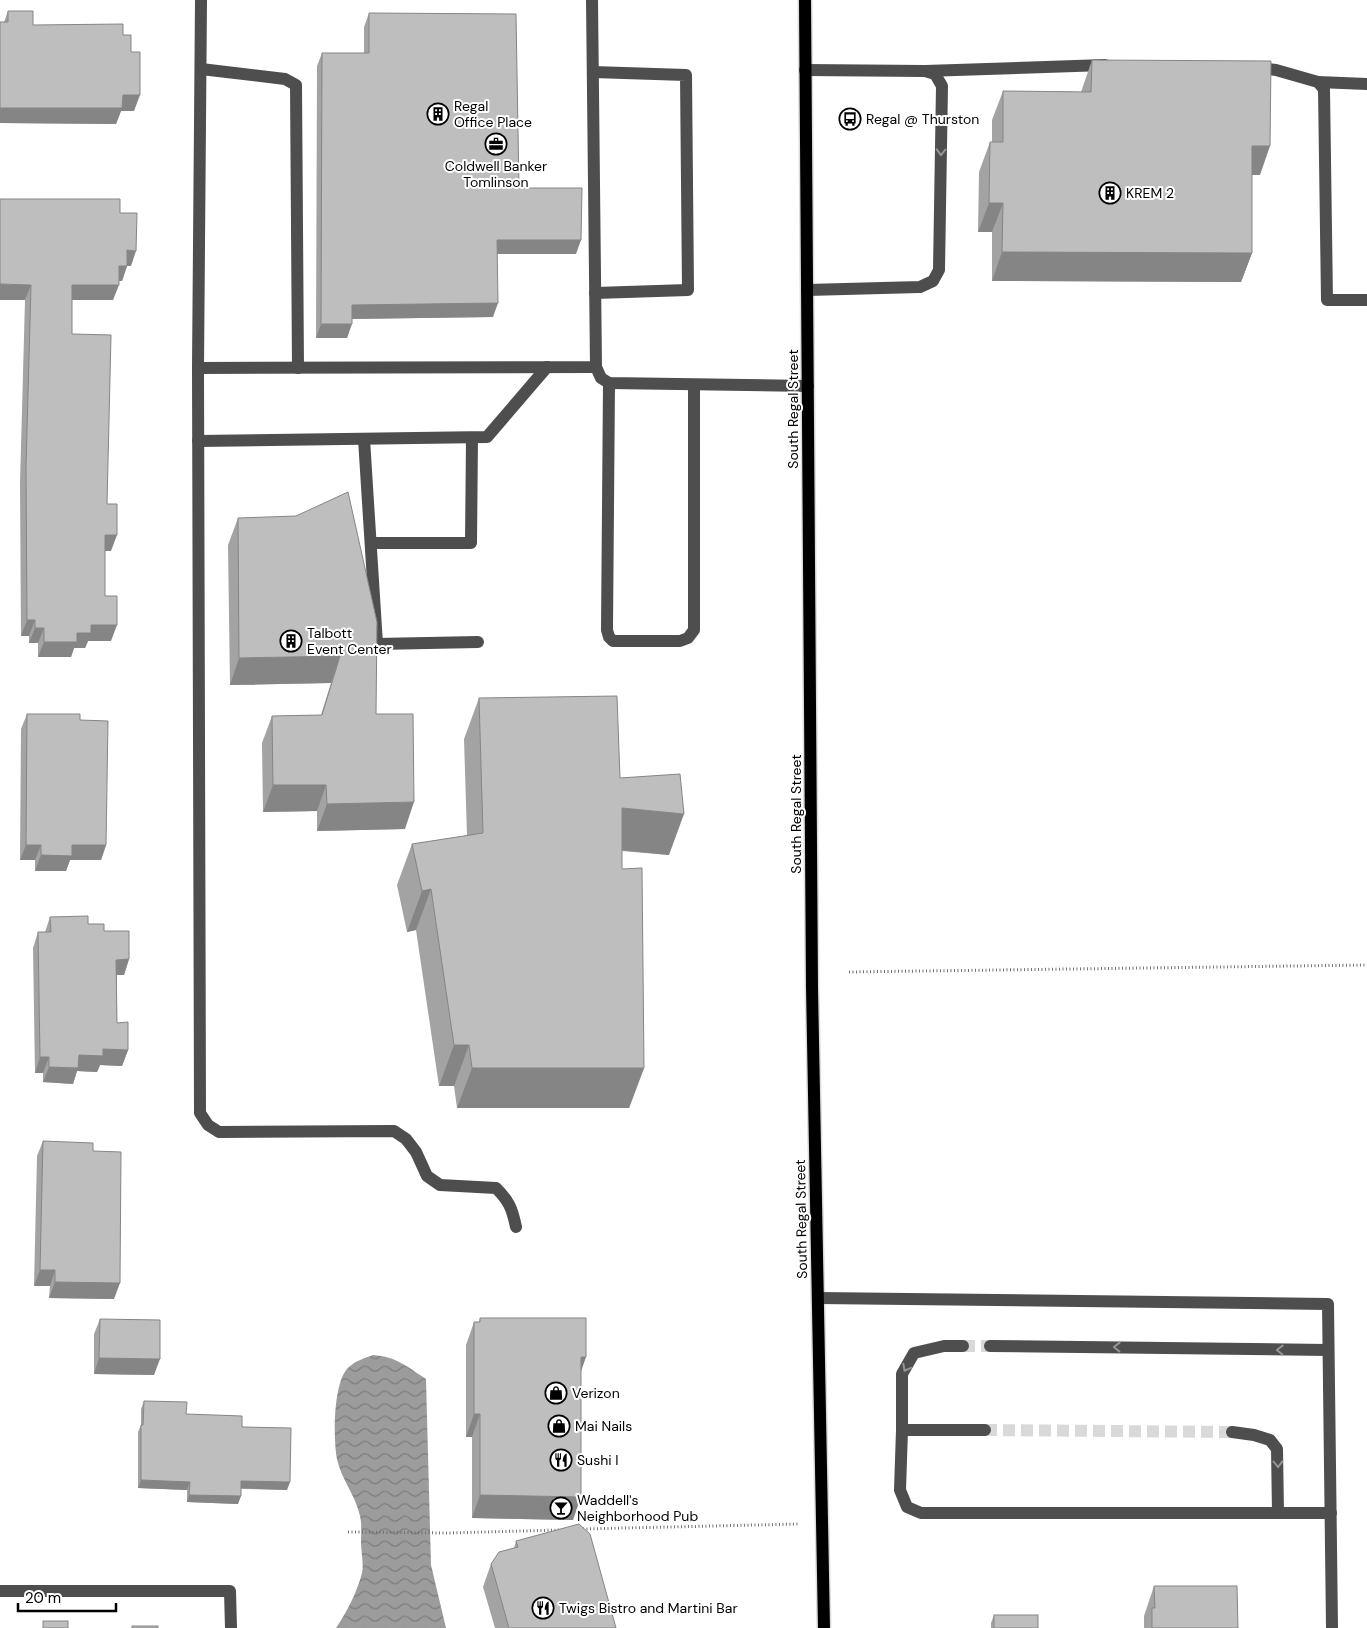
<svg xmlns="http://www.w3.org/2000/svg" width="1367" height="1628" viewBox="0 0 1367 1628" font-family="'DM Sans',sans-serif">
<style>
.water{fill:url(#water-waves)}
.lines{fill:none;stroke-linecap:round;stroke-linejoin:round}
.minor-tunnel{stroke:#d9d9d9;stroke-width:12;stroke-dasharray:12 6;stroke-linecap:butt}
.major-casing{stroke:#dbdbdb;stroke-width:15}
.path{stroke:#707070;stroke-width:3;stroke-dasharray:1 2.5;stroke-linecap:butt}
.minor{stroke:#4e4e4e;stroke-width:12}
.major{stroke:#000;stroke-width:12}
.wall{fill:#a3a3a3}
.shaded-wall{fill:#858585}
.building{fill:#bebebe;stroke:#858585}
.oneway{stroke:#959595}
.labels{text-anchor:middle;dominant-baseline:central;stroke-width:4;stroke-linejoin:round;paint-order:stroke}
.poi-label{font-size:14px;fill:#000;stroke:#fff;text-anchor:start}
.street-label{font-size:14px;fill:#000;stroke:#fff}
</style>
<defs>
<pattern id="water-waves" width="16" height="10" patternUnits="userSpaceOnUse" patternTransform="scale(1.25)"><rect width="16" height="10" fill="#9c9c9c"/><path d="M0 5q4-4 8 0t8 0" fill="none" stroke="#7d7d7d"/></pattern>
</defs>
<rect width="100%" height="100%" fill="#fff"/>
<path class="water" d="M373,1355C397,1357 406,1366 426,1379L431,1565L446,1628H336C347,1612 357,1592 362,1573C364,1564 361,1552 361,1542C361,1534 362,1524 360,1516C356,1496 341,1479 337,1459C333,1439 333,1380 349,1367C355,1361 365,1358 373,1355Z"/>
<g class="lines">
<g class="minor-tunnel">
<polyline points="963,1346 990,1346"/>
<polyline points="985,1430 1232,1432"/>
</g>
<g class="major-casing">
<polyline id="major" points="805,0 812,987 824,1628"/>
</g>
<g class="path">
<polyline points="849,972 1367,965"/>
<polyline points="583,1529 799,1524"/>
<polyline points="348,1532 447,1533 561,1530"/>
</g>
<g class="minor">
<polyline points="201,0 198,368 596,367 592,0"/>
<polyline points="1254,67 1276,70 1318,82 1324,89 1327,300 1367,300"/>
<polyline points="201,69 285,79 296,85 298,368"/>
<polyline points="805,70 925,71 935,74 942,86 939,270 933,281 920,287 807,290"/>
<polyline points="925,71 1105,65"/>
<polyline points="593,72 686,75 688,290 595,293"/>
<polyline points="1318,82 1367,84"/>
<polyline points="596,367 601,378 609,383 808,386"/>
<path d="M198,368L200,1113L208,1125L219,1132L394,1131L406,1139L416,1152L427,1176L440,1185L496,1188C509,1201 512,1208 516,1227"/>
<polyline points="609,383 607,630 609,637 613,641 680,641 688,638 694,630 694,385"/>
<polyline points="364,439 377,644 478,642"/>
<polyline points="198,441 487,437 547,367"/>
<polyline points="371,543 471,543 472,438"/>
<polyline points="818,1298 1328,1304 1332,1628"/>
<polyline points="963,1346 944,1346 914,1353 902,1374 902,1430 985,1430"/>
<polyline points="990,1346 1328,1350"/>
<polyline points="902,1430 900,1490 907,1507 921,1513 1331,1513"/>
<polyline points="1232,1432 1254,1435 1270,1440 1277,1449 1278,1513"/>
<polyline points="0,1591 230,1591 231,1628"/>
</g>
<use href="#major" class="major"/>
</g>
<g class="wall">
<polygon points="8,11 33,25 123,35 131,52 134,111 121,111 116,124 0,123 0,22 4,22"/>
<polygon points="369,13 519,188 576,254 497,254 493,317 352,319 347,338 316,338 317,66 322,53 364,53 364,27"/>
<polygon points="1092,60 1260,175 1252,175 1252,253 1241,282 992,281 992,232 978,232 979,172 990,142 992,142 992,120 1003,91 1081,92"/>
<polygon points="120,213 131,266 127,266 122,281 119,281 113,300 72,300 72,334 107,504 111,551 105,551 105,596 111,641 88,641 85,648 74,648 71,657 38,657 38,643 29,643 29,636 21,636 20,483 25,300 0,300"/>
<polygon points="238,518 376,714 405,829 317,831 317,811 263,812 262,743 272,716 321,715 331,683 230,685 228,545"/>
<polygon points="479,698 620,778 669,855 622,851 622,869 644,1068 629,1108 457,1108 454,1086 439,1086 416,930 407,932 397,885 412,844 467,836 464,739"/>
<polygon points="27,714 80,720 106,845 101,860 70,860 66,871 35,871 35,860 20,860 21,729"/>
<polygon points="50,917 88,924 104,931 129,959 124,975 117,975 117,1023 128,1050 122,1066 100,1065 97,1072 77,1071 73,1084 43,1082 43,1073 35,1073 33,948 38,932 45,932"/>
<polygon points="43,1141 93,1151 114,1299 49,1298 50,1286 34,1286 37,1156"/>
<polygon points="480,1318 581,1372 573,1520 472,1518 472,1437 466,1437 466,1345 474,1322 479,1322"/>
<polygon points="100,1319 154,1375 94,1374 94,1334"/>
<polygon points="144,1401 186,1414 242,1427 287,1490 241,1489 238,1504 187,1502 187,1490 138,1488 138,1432 141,1425 141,1409"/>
<polygon points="516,1541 616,1628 495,1628 483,1587 491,1564 514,1548"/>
<polygon points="1154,1586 1238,1628 1144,1628 1144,1616"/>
<polygon points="994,1615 1038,1628 991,1628 991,1623"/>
</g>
<g class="shaded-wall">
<polygon points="123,95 140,95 134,111 121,111 116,124 0,123 0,108"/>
<polygon points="1252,146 1270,146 1260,175 1242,175"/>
<polygon points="989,203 1003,203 992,232 978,232"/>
<polygon points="497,240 581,240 576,254 492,254"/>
<polygon points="127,250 136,251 131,266 127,266 122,281 113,281 119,266"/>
<polygon points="1002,252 1252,253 1241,282 992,281"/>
<polygon points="0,284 31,285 25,300 0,300"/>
<polygon points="72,285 119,285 113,300 67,300"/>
<polygon points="498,303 493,317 347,319 352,305"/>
<polygon points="321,324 352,324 347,338 316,338"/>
<polygon points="105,535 117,535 111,551 99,551"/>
<polygon points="27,620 35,620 29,636 21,636"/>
<polygon points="91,625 117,625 111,641 88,641 85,648 74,648 71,657 38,657 44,642"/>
<polygon points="35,628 44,628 38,643 29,643"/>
<polygon points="340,656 331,683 230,685 239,658"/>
<polygon points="273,785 326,785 317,811 263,812"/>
<polygon points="414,802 405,829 317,831 327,804"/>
<polygon points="622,808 684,814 669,855 608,849"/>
<polygon points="26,845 41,845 35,860 20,860"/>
<polygon points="72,845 106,845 101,860 70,860 66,871 35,871 41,855"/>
<polygon points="431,889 416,930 407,932 422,891"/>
<polygon points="129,959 124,975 111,975 116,960"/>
<polygon points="454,1045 469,1045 454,1086 439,1086"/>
<polygon points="103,1049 128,1050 122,1066 100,1065 97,1072 77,1071 73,1084 43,1082 49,1067 79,1055"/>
<polygon points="40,1057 49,1057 43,1073 35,1073"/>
<polygon points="472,1068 644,1068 629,1108 457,1108"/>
<polygon points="40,1270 55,1270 50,1286 34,1286"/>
<polygon points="55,1282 120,1283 114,1299 49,1298"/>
<polygon points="581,1357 586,1357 578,1380"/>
<polygon points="99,1358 160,1359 154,1375 94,1374"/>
<polygon points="474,1414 480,1414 472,1437 466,1437"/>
<polygon points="141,1480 190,1482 187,1490 138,1488"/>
<polygon points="241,1481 290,1482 287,1490 238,1488"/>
<polygon points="189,1495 241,1496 238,1504 187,1502"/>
<polygon points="480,1495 581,1497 573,1520 472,1518"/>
</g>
<g class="building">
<polygon points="8,11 33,11 33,25 123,24 123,35 131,35 131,52 140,52 140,95 123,95 122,108 0,108 0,22 8,22"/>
<polygon points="369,13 516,14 519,188 582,188 581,240 497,240 498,303 352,305 352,324 321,324 322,53 369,53"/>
<polygon points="1092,60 1271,61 1270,146 1252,146 1252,253 1002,252 1003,203 989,203 990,142 1003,142 1003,91 1091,92"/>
<polygon points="0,199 120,199 120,213 137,213 136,251 127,250 127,266 119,266 119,285 72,285 72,334 111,335 107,504 117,504 117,535 105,535 105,596 117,596 117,625 91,625 91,633 77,633 77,642 44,642 44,628 35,628 35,620 27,620 26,467 31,285 0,284"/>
<polygon points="348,492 377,622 376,714 413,714 414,802 327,804 326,785 273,785 272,716 322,715 340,656 239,658 238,518 296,516"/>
<polygon points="617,696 620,778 680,774 684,814 622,808 622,869 642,868 644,1068 472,1068 469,1045 454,1045 431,889 422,891 412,844 483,833 479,698"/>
<polygon points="27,714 80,714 80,720 108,721 106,845 72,845 72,856 41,855 41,845 26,845"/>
<polygon points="88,916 88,924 104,924 104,931 129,931 129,959 116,960 117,1023 128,1022 128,1050 103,1049 103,1056 79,1055 78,1068 49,1067 49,1057 40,1057 38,932 51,932 50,917"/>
<polygon points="43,1141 93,1143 93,1151 121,1152 120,1283 55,1282 55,1270 40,1270"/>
<polygon points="480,1318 586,1318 586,1357 581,1357 581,1497 480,1495 480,1414 474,1414 474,1322 480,1322"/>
<polygon points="100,1319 160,1320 160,1359 99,1358"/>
<polygon points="144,1401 187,1402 186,1414 242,1416 242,1427 291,1428 290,1482 241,1481 241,1496 189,1495 190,1482 141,1480 141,1425 143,1425"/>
<polygon points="579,1524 590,1534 616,1628 509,1628 491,1564 499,1552 518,1547 516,1541"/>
<polygon points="1154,1586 1237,1586 1238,1628 1152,1628 1152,1608 1155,1608"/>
<rect x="994" y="1615" width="44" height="13"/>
<rect x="43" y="1621" width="25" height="7"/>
<rect x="132" y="1626" width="26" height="2"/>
</g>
<defs><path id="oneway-chevron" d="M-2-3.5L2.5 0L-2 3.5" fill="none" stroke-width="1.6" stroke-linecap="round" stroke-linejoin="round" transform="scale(1.25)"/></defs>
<g class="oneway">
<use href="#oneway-chevron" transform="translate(941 152) rotate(91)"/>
<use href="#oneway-chevron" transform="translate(1117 1347) rotate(-179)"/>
<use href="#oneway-chevron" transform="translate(1280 1350) rotate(-179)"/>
<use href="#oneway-chevron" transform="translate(906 1368) rotate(118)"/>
<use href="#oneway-chevron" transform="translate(1278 1464) rotate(89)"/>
</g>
<defs>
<g id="building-ring" transform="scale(1.125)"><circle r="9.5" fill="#fff" stroke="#000" stroke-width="1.5"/><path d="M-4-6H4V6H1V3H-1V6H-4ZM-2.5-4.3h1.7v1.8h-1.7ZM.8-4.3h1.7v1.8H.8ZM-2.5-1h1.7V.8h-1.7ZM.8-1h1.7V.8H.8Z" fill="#000"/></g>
<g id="bus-ring" transform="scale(1.125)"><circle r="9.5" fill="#fff" stroke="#000" stroke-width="1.5"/><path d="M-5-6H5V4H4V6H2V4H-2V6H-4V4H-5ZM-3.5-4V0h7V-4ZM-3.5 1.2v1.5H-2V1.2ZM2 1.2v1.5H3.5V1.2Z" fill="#000"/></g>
<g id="office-ring" transform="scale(1.125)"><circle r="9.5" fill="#fff" stroke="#000" stroke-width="1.5"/><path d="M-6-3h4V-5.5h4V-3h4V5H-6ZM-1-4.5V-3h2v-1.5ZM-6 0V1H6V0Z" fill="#000"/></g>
<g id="shop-ring" transform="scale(1.125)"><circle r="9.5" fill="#fff" stroke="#000" stroke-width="1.5"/><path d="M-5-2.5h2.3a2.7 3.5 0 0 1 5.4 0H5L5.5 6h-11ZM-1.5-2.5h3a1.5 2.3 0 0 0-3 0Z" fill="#000"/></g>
<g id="restaurant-ring" transform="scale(1.125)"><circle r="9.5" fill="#fff" stroke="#000" stroke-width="1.5"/><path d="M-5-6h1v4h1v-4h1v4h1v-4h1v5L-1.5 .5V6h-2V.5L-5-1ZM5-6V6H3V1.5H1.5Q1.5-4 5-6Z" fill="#000"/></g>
<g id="bar-ring" transform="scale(1.125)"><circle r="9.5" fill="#fff" stroke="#000" stroke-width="1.5"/><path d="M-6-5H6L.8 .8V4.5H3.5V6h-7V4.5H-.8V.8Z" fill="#000"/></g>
</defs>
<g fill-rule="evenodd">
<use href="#building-ring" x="438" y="114"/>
<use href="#bus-ring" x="850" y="119"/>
<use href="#office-ring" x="496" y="144"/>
<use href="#building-ring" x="1110" y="193"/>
<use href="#building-ring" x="291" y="641"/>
<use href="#shop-ring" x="556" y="1393"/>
<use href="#shop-ring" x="559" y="1426"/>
<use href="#restaurant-ring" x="561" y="1460"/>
<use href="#bar-ring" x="561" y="1508"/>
<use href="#restaurant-ring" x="543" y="1608"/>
</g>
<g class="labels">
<g class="poi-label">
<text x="454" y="106">Regal<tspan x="454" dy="16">Office Place</tspan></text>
<text x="866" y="119">Regal @ Thurston</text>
<text x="496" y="166" text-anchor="middle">Coldwell Banker<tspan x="496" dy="16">Tomlinson</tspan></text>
<text x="1126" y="193">KREM 2</text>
<text x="307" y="633">Talbott<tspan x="307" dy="16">Event Center</tspan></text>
<text x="572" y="1393">Verizon</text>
<text x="575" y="1426">Mai Nails</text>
<text x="577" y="1460">Sushi I</text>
<text x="577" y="1500">Waddell's<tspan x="577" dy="16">Neighborhood Pub</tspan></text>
<text x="559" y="1608">Twigs Bistro and Martini Bar</text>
</g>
<g class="street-label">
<text transform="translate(793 409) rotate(-90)">South Regal Street</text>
<text transform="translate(796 814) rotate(-90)">South Regal Street</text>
<text transform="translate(801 1219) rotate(-91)">South Regal Street</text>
</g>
</g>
<path d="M18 1603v8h98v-8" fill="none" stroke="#000000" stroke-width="2.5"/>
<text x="25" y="1603" font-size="15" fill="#000000" stroke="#ffffff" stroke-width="4" paint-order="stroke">20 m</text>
</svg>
